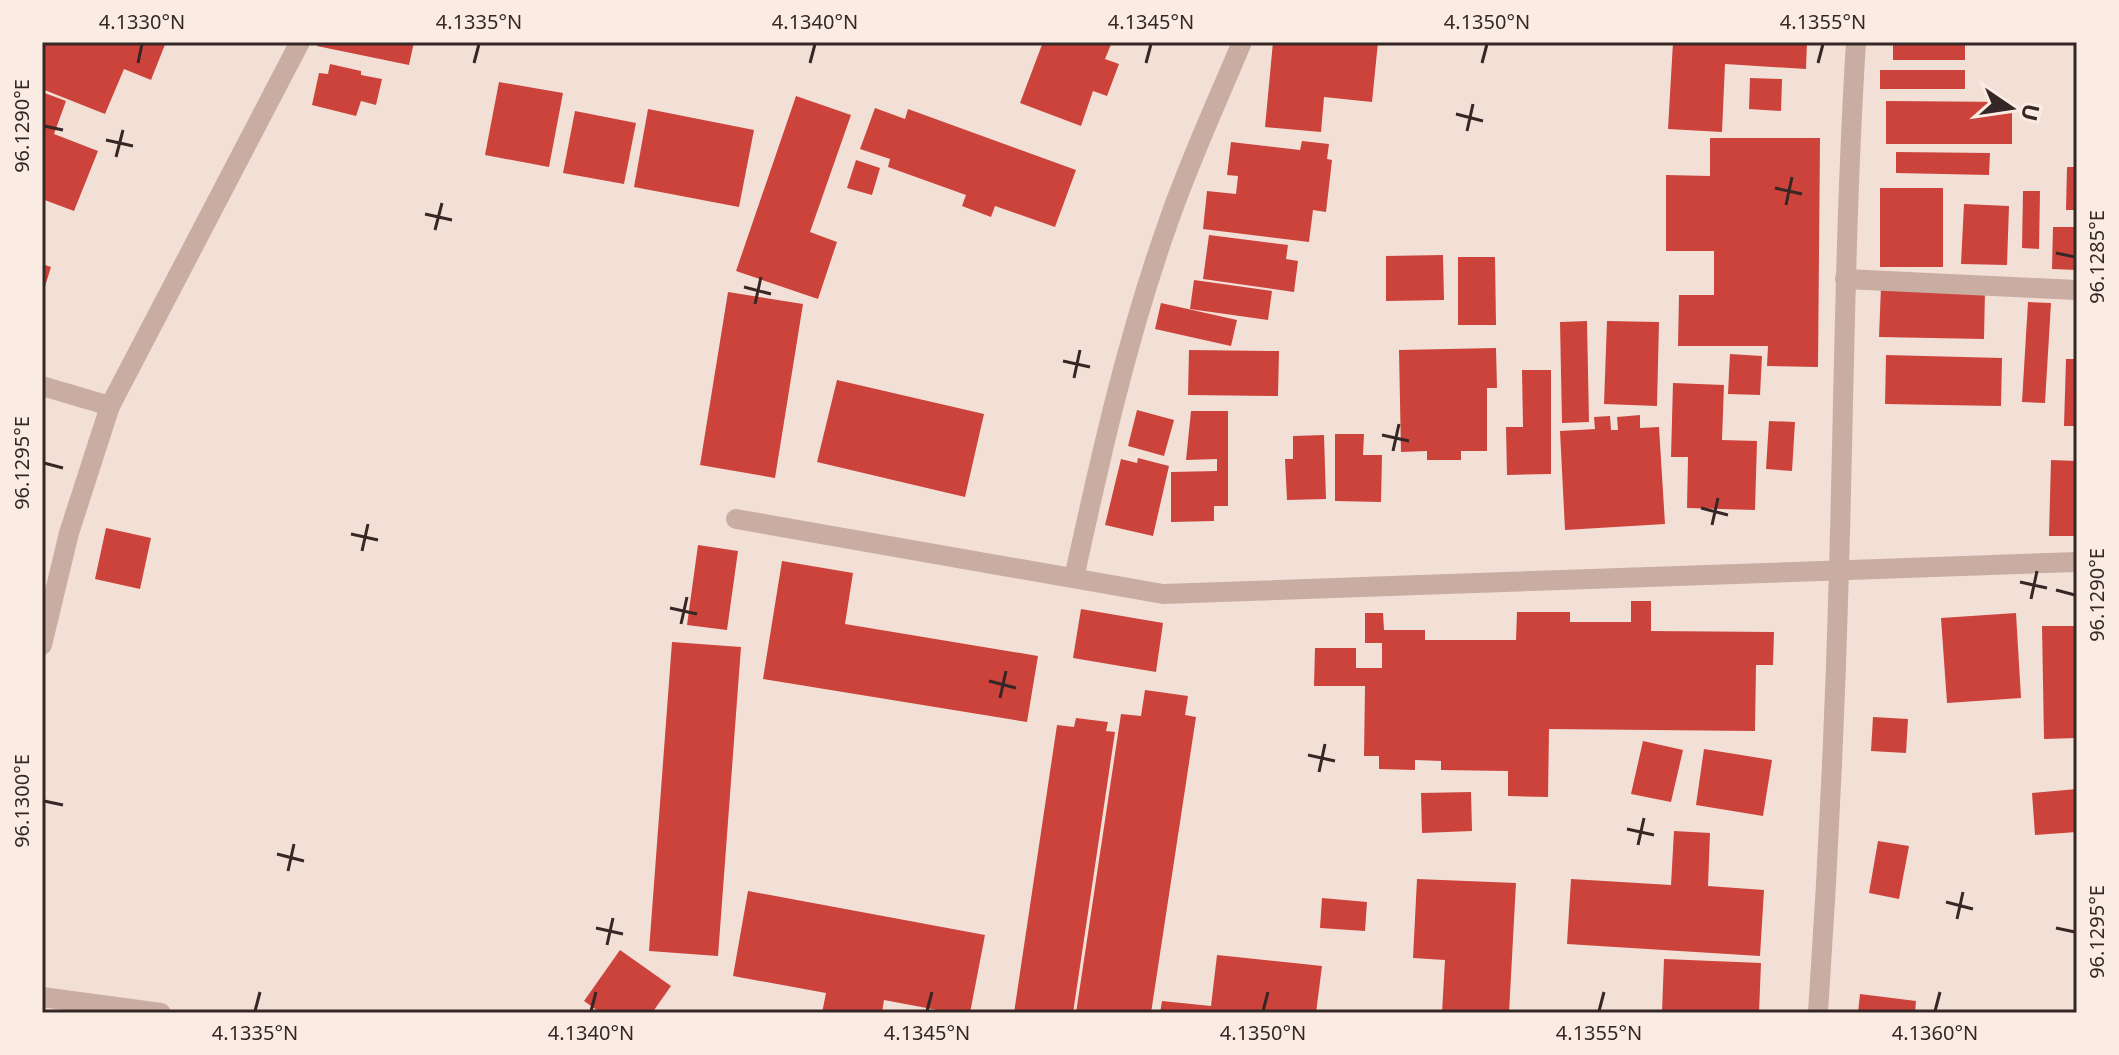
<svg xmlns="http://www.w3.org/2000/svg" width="2119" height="1055" viewBox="0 0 2119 1055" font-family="'Noto Sans',sans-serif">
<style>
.building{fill:#cc433b}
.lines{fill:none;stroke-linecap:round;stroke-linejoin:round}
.minor{stroke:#caada2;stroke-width:20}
.ticks{fill:none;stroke:#352725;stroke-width:3}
.neatline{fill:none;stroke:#352725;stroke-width:3}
.ticks-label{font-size:20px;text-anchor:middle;fill:#352725}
</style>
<rect width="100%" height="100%" fill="#f2e0d7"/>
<g class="building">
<polygon points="42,42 166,42 151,80 124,69 105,114 42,89"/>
<polygon points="318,42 414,42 409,65 317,46"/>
<polygon points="1043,42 1112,42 1105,59 1119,64 1107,96 1093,91 1081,126 1020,103"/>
<polygon points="1273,42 1378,42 1372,102 1324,97 1321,132 1265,127"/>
<polygon points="1673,42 1807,42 1806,69 1725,64 1722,132 1668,129"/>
<rect x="1893" y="42" width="72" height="18"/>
<polygon points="330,64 361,71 361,75 382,79 376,105 361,101 356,116 312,105 319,73 328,74"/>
<rect x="1880" y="70" width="85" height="19"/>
<polygon points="1750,78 1782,79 1781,111 1749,109"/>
<polygon points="499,82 563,93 549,167 485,155"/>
<polygon points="42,92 66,101 54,134 98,151 74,211 42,199"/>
<polygon points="796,96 851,115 810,232 837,242 818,299 736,271"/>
<polygon points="1886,101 2012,102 2012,144 1886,144"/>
<polygon points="875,108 905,119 908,109 1076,170 1055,227 995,206 991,217 962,206 966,195 888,167 890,159 860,149"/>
<polygon points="648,109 754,130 739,207 634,187"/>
<polygon points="575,111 636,123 624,184 563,173"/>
<polygon points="1710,138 1820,138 1818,367 1767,366 1768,346 1678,346 1679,295 1714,295 1714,251 1666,251 1666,175 1710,176"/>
<polygon points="1302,141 1329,144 1327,159 1332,160 1326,212 1313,210 1309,242 1203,229 1207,191 1236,194 1238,176 1227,175 1231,142 1300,150"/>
<polygon points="1896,152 1990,153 1989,175 1896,173"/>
<polygon points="856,160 880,168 872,195 847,188"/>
<polygon points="2067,167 2077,167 2077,210 2066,210"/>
<rect x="1880" y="188" width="63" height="79"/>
<polygon points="2023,191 2040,191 2039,249 2022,248"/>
<polygon points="1964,204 2009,206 2007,265 1961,264"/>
<polygon points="2053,227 2077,227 2077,270 2052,269"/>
<polygon points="1209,235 1288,245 1286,259 1298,261 1294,292 1203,279"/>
<polygon points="1443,255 1444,300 1386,301 1386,256"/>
<polygon points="1458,257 1495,257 1496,325 1458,325"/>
<polygon points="42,264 51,267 43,293 42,293"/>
<polygon points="1194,280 1272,291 1268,320 1190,309"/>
<polygon points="1881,287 1985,290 1984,339 1879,337"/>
<polygon points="728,292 803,304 775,478 700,465"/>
<polygon points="2028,302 2051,303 2045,403 2022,402"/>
<polygon points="1161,303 1237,320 1231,346 1155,329"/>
<polygon points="1587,321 1589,422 1562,423 1560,322"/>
<polygon points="1607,321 1659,322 1657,406 1604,404"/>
<polygon points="1496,348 1497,388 1487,388 1487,451 1461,451 1461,460 1427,460 1427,451 1401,452 1399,350"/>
<polygon points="1189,350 1279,351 1278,396 1188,395"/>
<polygon points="1730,354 1762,356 1760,395 1728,394"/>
<polygon points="1886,355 2002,358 2001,406 1885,404"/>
<polygon points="2066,359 2077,359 2077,426 2064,426"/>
<polygon points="1522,370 1551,370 1551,474 1507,475 1506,427 1523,427"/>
<polygon points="837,380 984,414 965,497 817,462"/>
<polygon points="1673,383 1724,385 1722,440 1757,441 1755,510 1687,508 1688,457 1671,457"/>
<polygon points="1137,410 1174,420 1164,456 1128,446"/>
<polygon points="1191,411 1228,411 1228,506 1214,506 1214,521 1171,522 1171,472 1217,471 1217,459 1186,460"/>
<polygon points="1640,415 1640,428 1659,427 1665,524 1565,530 1560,431 1595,429 1594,417 1610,416 1611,430 1618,430 1617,417"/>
<polygon points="1769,421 1795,422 1792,471 1766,469"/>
<polygon points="1335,434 1364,434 1363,455 1382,455 1381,502 1335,501"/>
<polygon points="1324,435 1326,499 1287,500 1285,459 1293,459 1293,436"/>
<polygon points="1138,458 1169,466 1153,536 1105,525 1121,459 1137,463"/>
<polygon points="2051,460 2077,461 2077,536 2049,536"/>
<polygon points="106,528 151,538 140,589 95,579"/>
<polygon points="698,545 738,551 727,630 687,625"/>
<polygon points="782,561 853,573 845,624 1038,656 1027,722 763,679"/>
<polygon points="1631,601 1651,601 1651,631 1774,632 1773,665 1756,665 1755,731 1549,729 1548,797 1508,796 1508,771 1441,770 1441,761 1415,760 1415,770 1379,769 1379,756 1364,756 1365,686 1314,686 1315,648 1356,648 1356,668 1382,668 1382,643 1365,643 1365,613 1383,613 1384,630 1425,630 1425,640 1516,640 1517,612 1570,612 1570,622 1631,622"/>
<polygon points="1081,609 1163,623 1156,672 1073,658"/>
<polygon points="2016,613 2021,698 1947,703 1941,618"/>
<polygon points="2042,626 2077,626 2077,738 2044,739"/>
<polygon points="672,642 741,647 718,956 649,951"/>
<polygon points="1145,690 1188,696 1185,715 1196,717 1151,1013 1076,1013 1121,714 1141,716"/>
<polygon points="1873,717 1908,719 1906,753 1871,751"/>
<polygon points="1076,718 1108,722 1106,731 1115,732 1073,1013 1014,1013 1057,725 1074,727"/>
<polygon points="1643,741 1683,750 1671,802 1631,794"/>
<polygon points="1704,749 1772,760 1763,816 1696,805"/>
<polygon points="2077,789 2077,832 2035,835 2032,793"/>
<polygon points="1471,792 1472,831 1422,833 1421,793"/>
<polygon points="1674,831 1710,833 1708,886 1764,890 1760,956 1567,944 1571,879 1671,885"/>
<polygon points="1878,841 1909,846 1899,899 1869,893"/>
<polygon points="1417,879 1516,883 1509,1013 1442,1013 1445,960 1413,958"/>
<polygon points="748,891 985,935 970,1013 953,1013 884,1000 882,1013 822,1013 826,993 733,976"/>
<polygon points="1322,898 1367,902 1365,931 1320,928"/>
<polygon points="620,950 671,986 652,1013 601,1013 584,1001"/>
<polygon points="1217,955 1322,966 1316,1013 1160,1013 1162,1001 1211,1006"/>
<polygon points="1664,959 1761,963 1759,1013 1662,1012"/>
<polygon points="1860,994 1916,1001 1915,1013 1858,1013"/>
</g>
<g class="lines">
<g class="minor">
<polyline points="1845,279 2077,290"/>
<polyline points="42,386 110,406"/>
<polyline points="736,519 1163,594 2077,562"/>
<path d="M1074,578C1100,459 1127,338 1168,223C1189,162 1217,102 1242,42"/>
<polyline points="42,645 69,533 110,406 300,42"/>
<polyline points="42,997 161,1013"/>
<path d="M1818,1013C1828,866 1835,718 1839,570C1844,394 1845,218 1856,42"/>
</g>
</g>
<path class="ticks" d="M138,63L142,44M474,63L479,44M810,63L815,44M1146,63L1151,44M1482,63L1487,44M1818,63L1823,44M1456,114L1483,121M44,126L63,130M1467,131L1473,104M106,140L133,146M116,157L123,130M1775,188L1802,194M1786,205L1792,177M425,214L452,220M435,230L442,203M2056,253L2075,257M744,287L771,294M755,304L761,277M1063,361L1090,367M1074,378L1080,350M1382,435L1409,441M1393,451L1399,424M44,463L63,468M1701,508L1728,515M1712,525L1718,498M351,534L378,540M362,551L368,524M2020,582L2047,588M2056,590L2075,595M2031,599L2037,571M670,608L697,614M681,624L687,597M989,681L1016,688M1000,698L1006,671M1308,755L1335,761M1319,772L1325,744M44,801L63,805M1627,829L1654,835M1638,845L1644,818M277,854L304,861M288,871L294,844M1946,902L1973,909M1957,919L1963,892M596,928L623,934M2056,928L2075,932M607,945L613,918M255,1011L260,992M591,1011L596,992M927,1011L932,992M1263,1011L1268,992M1599,1011L1604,992M1935,1011L1940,992"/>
<rect width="2119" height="1055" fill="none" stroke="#faebe3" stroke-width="88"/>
<g transform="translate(2011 108) rotate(103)" stroke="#faebe3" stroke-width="6" paint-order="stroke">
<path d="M0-6L14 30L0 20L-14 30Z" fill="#352725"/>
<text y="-12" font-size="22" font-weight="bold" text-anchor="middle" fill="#352725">U</text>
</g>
<rect x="44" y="44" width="2031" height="967" class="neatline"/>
<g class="ticks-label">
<text x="142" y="29">4.1330°N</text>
<text x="479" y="29">4.1335°N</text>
<text x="815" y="29">4.1340°N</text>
<text x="1151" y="29">4.1345°N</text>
<text x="1487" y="29">4.1350°N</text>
<text x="1823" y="29">4.1355°N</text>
<text transform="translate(22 126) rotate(-90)" y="7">96.1290°E</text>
<text transform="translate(2097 257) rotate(-90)" y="7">96.1285°E</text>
<text transform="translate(22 463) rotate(-90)" y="7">96.1295°E</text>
<text transform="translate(2097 595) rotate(-90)" y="7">96.1290°E</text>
<text transform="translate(22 801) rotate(-90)" y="7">96.1300°E</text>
<text transform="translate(2097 932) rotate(-90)" y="7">96.1295°E</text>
<text x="255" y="1040">4.1335°N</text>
<text x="591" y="1040">4.1340°N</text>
<text x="927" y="1040">4.1345°N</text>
<text x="1263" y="1040">4.1350°N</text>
<text x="1599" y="1040">4.1355°N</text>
<text x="1935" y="1040">4.1360°N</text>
</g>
</svg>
